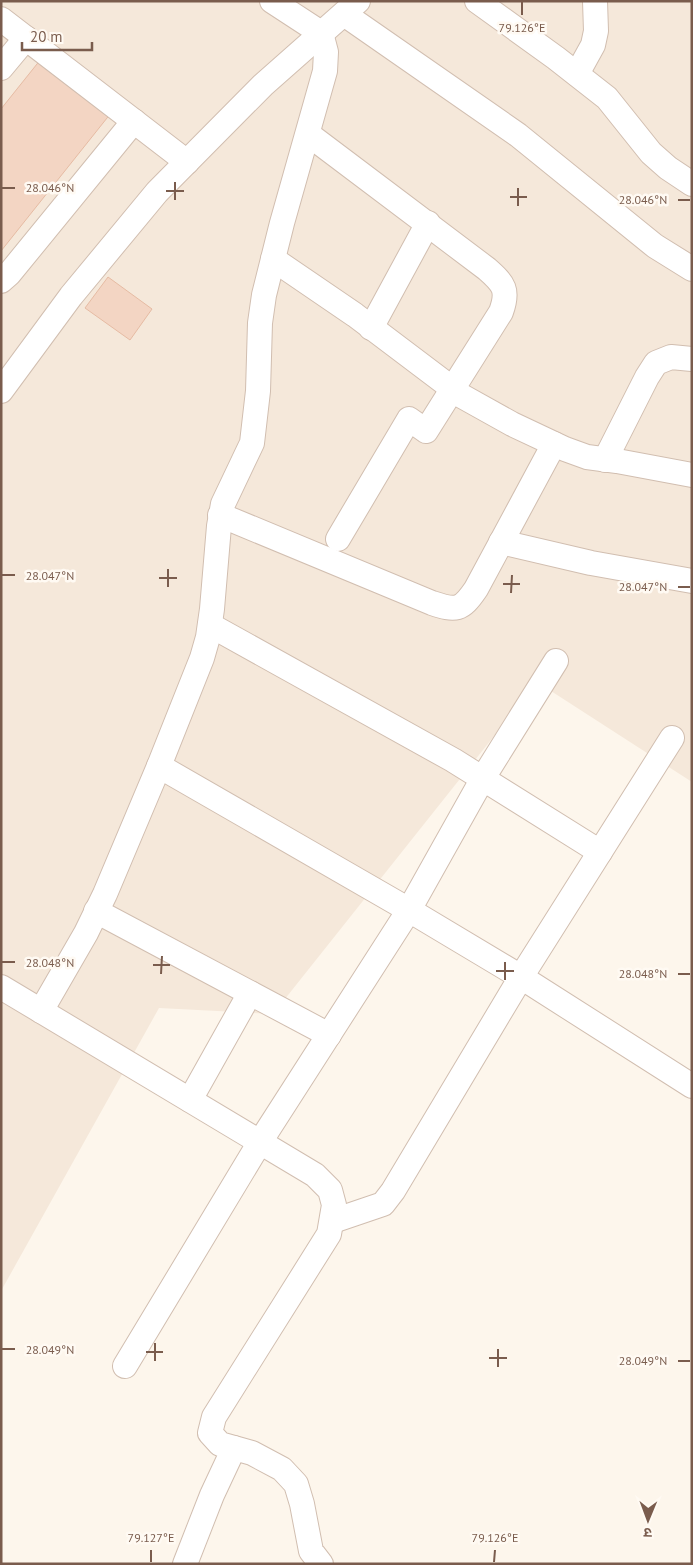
<svg xmlns="http://www.w3.org/2000/svg" width="693" height="1565" viewBox="0 0 693 1565" font-family="'PT Sans','Noto Sans Devanagari',sans-serif">
<style>
.residential{fill:#f5e8da}
.building{fill:#f3d5c3;stroke:#e6bba3}
.lines{fill:none;stroke-linecap:round;stroke-linejoin:round}
.street-casing{stroke:#d1beb0;stroke-width:26}
.street{stroke:#fff;stroke-width:24}
.ticks{fill:none;stroke:#7a5c4d;stroke-width:2}
.ticks-label{font-size:12px;text-anchor:middle;fill:#7a5c4d;stroke:#fffaf3;stroke-width:5;stroke-linejoin:round;paint-order:stroke}
</style>
<rect width="100%" height="100%" fill="#fdf6ec"/>
<polygon class="residential" points="1,1 692,1 692,782 537,682 273,1014 159,1008 1,1291"/>
<g class="building">
<polygon points="45,54 115,108 1,251 1,109"/>
<polygon points="108,277 152,309 130,340 85,308"/>
</g>
<g class="lines">
<g class="street-casing">
<g id="street">
<polyline points="477,1 556,58 607,98 651,153 668,168 692,184"/>
<polyline points="344,14 518,135 655,246 692,269"/>
<polyline points="1,19 187,162"/>
<polyline points="1,68 26,38"/>
<polyline points="577,74 593,45 596,31 595,1"/>
<path d="M308,134L487,269C504,284 509,290 501,312L426,431L409,419L338,539"/>
<polyline points="273,259 355,315 445,383 451,390 512,424 565,449 587,457 617,461 692,475"/>
<polyline points="1,281 9,274 134,121"/>
<polyline points="371,328 428,223"/>
<polyline points="1,391 71,296 157,192 263,85 358,1"/>
<polyline points="605,460 647,377 656,363 671,357 692,359"/>
<path d="M220,515L432,603C456,611 461,611 476,589L554,444"/>
<polyline points="501,542 591,563 692,581"/>
<polyline points="210,625 453,760 600,852"/>
<polyline points="159,766 409,910 521,977 692,1086"/>
<polyline points="96,911 329,1035"/>
<polyline points="1,987 315,1175 330,1190 334,1205 329,1234 214,1417 210,1433 220,1444 252,1453 282,1469 296,1484 302,1504 311,1551 321,1564"/>
<polyline points="41,1011 86,933 105,894 159,766 202,658 208,637 212,609 219,526 223,504 252,443 258,391 260,323 264,295 282,223 325,71 326,52 321,33 272,1"/>
<polyline points="190,1100 250,993"/>
<polyline points="333,1221 383,1204 393,1191 521,977 672,738"/>
<polyline points="125,1366 260,1142 409,910 483,778 556,661"/>
<polyline points="185,1564 212,1495 234,1448"/>
</g>
</g>
<use href="#street" class="street"/>
</g>
<path class="ticks" d="M522,15V2M2,188H15M166,191H184M510,197H527M175,200V182M678,200H690M518,206V188M2,575H15M159,578H177M503,584H520M168,587V569M678,587H690M511,593L512,575M2,962H15M153,965H170M496,971H514M161,974L162,956M678,974H690M505,980V962M2,1349H15M146,1352H163M489,1358H507M155,1361V1343M678,1361H690M498,1367V1349M151,1562V1550M494,1562L495,1550"/>
<g class="ticks-label">
<text x="522" y="32">79.126°E</text>
<text x="50" y="192">28.046°N</text>
<text x="643" y="204">28.046°N</text>
<text x="50" y="580">28.047°N</text>
<text x="643" y="591">28.047°N</text>
<text x="50" y="967">28.048°N</text>
<text x="643" y="978">28.048°N</text>
<text x="50" y="1354">28.049°N</text>
<text x="643" y="1365">28.049°N</text>
<text x="151" y="1542">79.127°E</text>
<text x="495" y="1542">79.126°E</text>
</g>
<rect width="693" height="1565" fill="none" stroke="#7a5c4d" stroke-width="5"/>
<g transform="translate(648 1520) rotate(181)" stroke="#fffaf3" stroke-width="4" paint-order="stroke">
<path d="M0-4L9 19L0 12L-9 19Z" fill="#7a5c4d"/>
<text y="-8" font-size="14" font-weight="bold" text-anchor="middle" fill="#7a5c4d">उ</text>
</g>
<path d="M22 42v8h70v-8" fill="none" stroke="#7a5c4d" stroke-width="2.5"/>
<text x="30" y="42" font-size="15" fill="#7a5c4d" stroke="#fffaf3" stroke-width="4" paint-order="stroke">20 m</text>
</svg>
